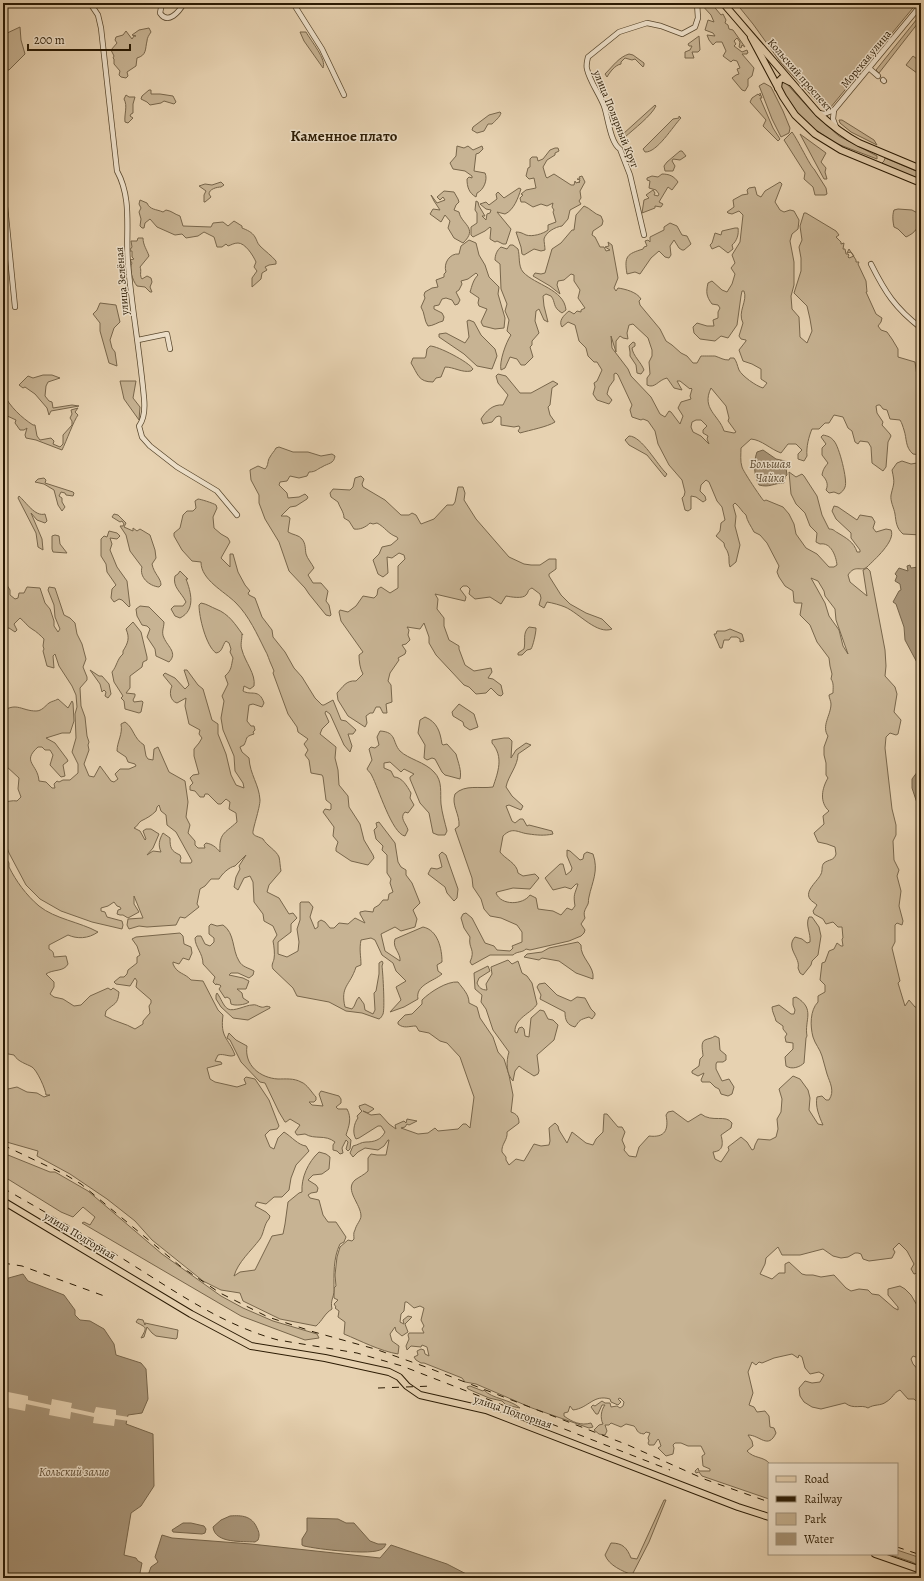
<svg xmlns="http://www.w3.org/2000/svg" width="924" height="1581" viewBox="0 0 924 1581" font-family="Alegreya,serif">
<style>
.green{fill:#c7b393;stroke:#78664b;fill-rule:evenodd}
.water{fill:#a79376;stroke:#756348}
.pier{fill:#e7d2b1}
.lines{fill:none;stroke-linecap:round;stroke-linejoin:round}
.minor-casing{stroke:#59482e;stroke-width:6}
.major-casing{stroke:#2a1a03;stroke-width:8}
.minor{stroke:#efe2cc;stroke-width:4.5}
.major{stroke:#e7d2b1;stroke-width:6}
.rail{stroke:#2a1a03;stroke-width:1;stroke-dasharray:7 7;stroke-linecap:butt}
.labels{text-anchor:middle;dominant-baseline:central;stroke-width:3;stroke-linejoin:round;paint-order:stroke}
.street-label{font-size:11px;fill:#2a1a03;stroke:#efe2cc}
.water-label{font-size:12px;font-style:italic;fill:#5c4a31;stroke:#efe2cc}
.district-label{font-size:15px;font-weight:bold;fill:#2a1a03;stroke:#efe2cc}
</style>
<rect width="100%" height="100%" fill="#e7d2b1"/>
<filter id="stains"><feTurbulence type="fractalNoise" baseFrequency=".005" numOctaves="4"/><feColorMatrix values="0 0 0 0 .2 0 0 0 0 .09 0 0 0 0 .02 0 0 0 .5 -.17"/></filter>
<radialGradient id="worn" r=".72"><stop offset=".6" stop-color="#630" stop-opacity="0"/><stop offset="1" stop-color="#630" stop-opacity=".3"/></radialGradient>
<g class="green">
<polygon points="700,3 711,3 721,15 723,14 726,20 725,23 728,25 729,29 733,30 745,47 742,45 741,48 739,47 740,42 737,38 734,41 736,44 734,46 742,52 747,50 748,53 747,53 747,54 742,54 754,68 752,76 748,79 748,86 745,91 742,90 732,78 736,75 739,74 737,69 740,68 737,61 733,60 731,62 723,56 726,51 722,42 716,42 713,45 709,40 707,35 715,36 713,33 705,30 708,20 714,22 711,15"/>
<polygon points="736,3 917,3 830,108 825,108 821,106 781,63 753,24"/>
<polygon points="921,14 921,25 918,23 879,73 876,70"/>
<polygon points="20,27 21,40 25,54 9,70 6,70 3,67 3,35"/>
<path d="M149,28L151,32C149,35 147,38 147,41C145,49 147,55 137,58L136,66L127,72L128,76L126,78L121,77L119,75L120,71L114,64V59L113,58L114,56L111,50L117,43L115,40L116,37L123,35L126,31L132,39L134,36H136L132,35L139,30Z"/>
<path d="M300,32H306C311,41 327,60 323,68L304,41Z"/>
<polygon points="699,36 700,50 698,52 692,52 694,58 685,58 685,52 690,50 692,46 689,46 688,44"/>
<path d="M629,54L633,55L644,63V65L643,67L635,59L632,60L625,58L621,62V64C615,65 610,72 607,77L605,74C613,66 619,57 629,54Z"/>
<polygon points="913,56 921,62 921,76 906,65"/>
<polygon points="784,82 786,83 815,115 839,136 877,156 877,159 835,143 813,128 797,112 782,90 781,85"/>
<polygon points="764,83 771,87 783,111 790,128 789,133 781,137 772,119 760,88 759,86"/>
<polygon points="149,90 151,90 151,94 160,94 173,96 176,102 174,104 164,101 161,103 150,105 147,102 141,99 142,96"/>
<polygon points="760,93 762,98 760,98 773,128 780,139 778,141 763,126 766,120 750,102 752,98 758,94 760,96"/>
<path d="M126,95L129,97H135L133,104V113L131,114L130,116L133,118L128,123L125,122C124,114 128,106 124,99Z"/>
<path d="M655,105L656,106C651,116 634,129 625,137H624L623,134Z"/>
<path d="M500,112L501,113C500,117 495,121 492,124H488L484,131L477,133L472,130L473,127L489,115Z"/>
<path d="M679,116L681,118C673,126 657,153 645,152L643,149L673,119L679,118Z"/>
<polygon points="839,120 842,120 874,140 877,145 851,132 840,123"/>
<path d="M792,132C798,140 810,166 814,169L826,188L827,194L825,195H815L813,187L804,179L805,173L784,140Z"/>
<polygon points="800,134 826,153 821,162 826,168 825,172 827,179 824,179"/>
<path d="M457,146L464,148L468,146L473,150L482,146L483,149L479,153L476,154L474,171L485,173C488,179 484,190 477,193L476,197C469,193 467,187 467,179L469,177L472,178V176L465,171L453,169L450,163L456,156Z"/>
<path d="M555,148H558L559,151L555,153V155L547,160L543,167L546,177L547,178L554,174L571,185H574L575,181L576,183L579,182V183L580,180L577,179H580L579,177L582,176L585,182L580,191L581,198L579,201L581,204L570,210L568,219L562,226C555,227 546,232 544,239C544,242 545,247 545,250L541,251L534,249L524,255L522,254L521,247L516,232C520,232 522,233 526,235C532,237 543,234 548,230V225L556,222L553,212L554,210L552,207L553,203L547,206L541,204L533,207L525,202H521L520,198L523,195L521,194L526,190L536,188L534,178L529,179L526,176L528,168L530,167V159L532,157H537L538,161L543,159L550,150Z"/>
<polygon points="680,151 682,151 686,156 680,160 673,159 672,161 675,166 673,171 665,171 664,166 667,162"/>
<polygon points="885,158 921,173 921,180 881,164 884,161"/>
<path d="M662,174C669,174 674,176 678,182L672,190L668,187L659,202L663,204L661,207L655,206V208L642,213L644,200L649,198L646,195L653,190L655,193L654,195L658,196L659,194L656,190L649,188L650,181L647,180V178L652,176L658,177Z"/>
<path d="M221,182L224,185L221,187C217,187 209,189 209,194L211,197L205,202H204V195L206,191L199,186L205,184L212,185Z"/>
<path d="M780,182L782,184L775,202L780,210L784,212L790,210L794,211L799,220L798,229L792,234L790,241L794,262V285L791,296L792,309L799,317L800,337L807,343L812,331L810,319L807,306L794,293L801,271V258L799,247L802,240L800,226L804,213H806L836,231L839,235L836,237L841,242V244L844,243L843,249H845L846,254H848L849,255L848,257L849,258L854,256L851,252L847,253L849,249L856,260V262H859L858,264L866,281L867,292H866L876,314L882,318L881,322L878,326L881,330L887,332L892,339L898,349V357L915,362L919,390L921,394V455L913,454C905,447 907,439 904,430C903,427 902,423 900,420L890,419L887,410L883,409L880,405H878L876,406L877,413L883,422L882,425L890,434L891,436L888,442L886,467L883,471L872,463L871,447L868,442L860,441L858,444L855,442L852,431L848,428L843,417L834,415L829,423H825L819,429H812C809,436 806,447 807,456L804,461L798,459V454L802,450L796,444H788L781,453C770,449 762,440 751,439L741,448C741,454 740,461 742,467C743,471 761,498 764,501L766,500L783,507L789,514L794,524L796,534L806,548L817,554L829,567H834L837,565C836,556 831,542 820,544L816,542L817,533L810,526L805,513L796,504L791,494L789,472L796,477L802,474L804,476L817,496L822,515L829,529C834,529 834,531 838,533C846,538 854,542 857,552H860V550L851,538V533L836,519L832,511L834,506L838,507L857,520L860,515L872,517L875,522L873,528L876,532L886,529L891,530C896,541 874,560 867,567C861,572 855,564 848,575L850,582L867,596L863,570L867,568L870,571L885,650L886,666L885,676L895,687L897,694L894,712L901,720L898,734L896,735L890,733L886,737L885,748L892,809L896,825V835L893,841L894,860L899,870L897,876L901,891L899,906L903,921L902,925L897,923L895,925V942L892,948L900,981L898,983L905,1006L909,1000L915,1007L921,1009V1135L919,1141L921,1150V1272L914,1274L911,1269L914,1264L907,1251L899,1243L893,1249L895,1252L892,1258L869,1261L863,1259L861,1254L858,1253H855L848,1257L841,1258L833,1256L823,1249L800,1255H782L778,1247L766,1258L765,1264L760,1274L772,1279L779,1273H785V1264L789,1262L802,1274L806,1275H813L821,1277L834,1275L846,1288L851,1291L859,1289L868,1290L872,1294L879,1295L894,1308L898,1310V1307L888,1295V1289L900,1286L905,1289L911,1295L921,1312V1359L913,1356L911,1359L913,1364L921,1373V1410L918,1407L917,1402L914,1399H908L900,1390C893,1393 893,1398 886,1402C881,1406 874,1404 868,1408C861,1404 854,1410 845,1403L821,1409L812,1407L804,1402L800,1396L799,1388L805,1381L812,1383L820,1382L824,1375L819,1372L810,1374L805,1368L802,1357L799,1355L798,1358L792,1354L774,1358L762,1363L759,1362L756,1365L752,1362L748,1372L753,1393L749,1405L754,1407L757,1412L765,1411L769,1416L770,1427L774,1428L776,1433C768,1450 760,1435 748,1435L752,1441L753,1446L747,1451C754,1459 764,1456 770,1464H769V1499L702,1476L699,1472L696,1473L695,1471L698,1468L699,1471H710V1469L703,1466L702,1456L705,1454L701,1446H688L681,1443H675L673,1445L674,1448L673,1454L666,1456L658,1448L661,1446L659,1440L658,1439L654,1445H649L648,1443L649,1441L648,1438L650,1433L646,1432L644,1434C636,1433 638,1430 634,1426L626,1424L621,1427L611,1423L609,1425H605L607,1431L605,1435L599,1434L594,1430L599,1425L603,1424C600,1418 601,1410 605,1405H602L598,1414H596L591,1407L593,1405L595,1406L602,1401L605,1403H610L611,1407L617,1406L620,1408L623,1406L624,1402L620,1398L618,1399L621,1402L618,1405L611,1402L610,1399C593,1394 589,1408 573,1410L570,1406L568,1412L564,1413V1416C572,1422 581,1426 591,1423L593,1427L589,1428L532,1408L476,1384L465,1382L462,1378L424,1363H421L416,1360L414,1357L418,1355L417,1351L421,1349L424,1350L425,1354L429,1356L427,1347L422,1345L421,1347L411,1346L407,1350L406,1346L409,1339L408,1335L409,1333H424L422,1329L424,1326L421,1320L424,1308L420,1306L414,1308L407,1302H405L404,1311L401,1314L400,1322L404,1324L403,1320L408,1316L412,1317L405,1324L408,1332L402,1336L396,1331L395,1327L390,1334L392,1341L399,1346L398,1354C380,1351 361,1341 344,1334L345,1322L338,1317L339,1311L335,1308L336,1307L334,1304L338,1300L334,1298V1288L336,1286L335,1275L337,1257L340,1247L348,1240L352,1241L354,1239C354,1236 353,1233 355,1230C356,1225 361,1220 361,1216C361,1204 344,1190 355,1180C359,1177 364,1175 368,1171V1158L371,1154L377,1155H386L389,1140H388L384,1146L378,1150L365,1148L358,1152L353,1157L350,1153L353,1146C358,1145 361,1142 366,1142C374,1142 381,1140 385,1132L381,1126H378L359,1138L356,1139C352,1133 354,1123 358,1118L357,1116L362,1111L360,1109L359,1106L365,1104L373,1108L374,1109L368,1113L363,1111L371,1115L380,1114L389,1124L396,1129L395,1125L404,1121L406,1123L407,1119L417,1121L409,1125L407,1124L405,1127L401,1128L418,1134L428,1133L435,1128L438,1131L458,1129L463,1124H466L470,1128L474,1097L460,1057L447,1043L440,1041L429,1033L419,1031L416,1026C409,1026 404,1029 398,1024V1022L405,1015L412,1014L422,1004V1000C430,992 447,981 458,982C463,989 469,994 469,1003L477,1007L480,1018L493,1037L498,1052L504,1059L509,1075L513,1095L511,1112C517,1114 519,1117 519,1123L507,1132C508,1140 501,1144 502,1152L506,1157V1160L509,1165L516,1159L524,1161L534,1144L541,1146L549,1145L550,1141L549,1128L555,1123L558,1126L559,1130L567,1143L572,1132L586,1143L593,1145L596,1139L603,1132L604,1114H607L618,1127H622L625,1132L622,1140L625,1147L624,1150L629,1156L636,1157L639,1147L649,1136C665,1138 669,1130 666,1115L668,1112L673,1111L688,1122L701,1114C712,1123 726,1114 732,1123L731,1128L721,1135C723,1143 724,1151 713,1152L715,1159L721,1162L729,1150L728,1147L741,1137L747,1142L752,1150L754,1149L755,1145L758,1139L770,1140L776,1137L778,1129L777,1119L781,1112L782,1099L779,1089L793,1076L800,1079L808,1090L810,1098L809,1110L818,1124L823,1125C819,1116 815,1106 817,1097L822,1096L826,1100H829C835,1091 830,1083 827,1074C825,1068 824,1062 822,1056C820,1049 815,1044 813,1037C810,1026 810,1010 818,1002V996L825,992V985L820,980L822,963L825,962L829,951L834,949L837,943L841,946H843L842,939L843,938L842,927H838L833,922L826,924L823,919L814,914L813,911L817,905C815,903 811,901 810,899C804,891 818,881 821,874C823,870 821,866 824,863C829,859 834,861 836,854L835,847L827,844L818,842L814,833L824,824L823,816L829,811C819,802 822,788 828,778L826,775V763L824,755V747L828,736C821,726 831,715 831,704C831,701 829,698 829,695L833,693C833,688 834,683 831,679L832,674L830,666L829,658L817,642L810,625L800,615L802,603H796L794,602L793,591L785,586L779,577L777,572L779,566L767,543L760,535L754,532C751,526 747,521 746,515C742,512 740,507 735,503L733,505L736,516L735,526L740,545L736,562L730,567C728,562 730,558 728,553C727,549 724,548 724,543L716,536L720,531L721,523L725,520L722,507L717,501L709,482L706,480L701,485L700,491L705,496L706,500L703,502L696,497L691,496V509L688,511L685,510L682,498L684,496L685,492L682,480L669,465L658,444L655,431L648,421L643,419L641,420L632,417L630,410L632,405L618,375L616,373L614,374V380L609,387L607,394L612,400L609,404L597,400L593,394L595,387L594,383L597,381L602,370L597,362H594L588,356L586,348L579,341L575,325L568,322L562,327C558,321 564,315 569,311L574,314L577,311L581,312V310L585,308L578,298L580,290L574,281V275L571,274L564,280L558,281L557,285L560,294L550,286L533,276L535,273L541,274L545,273L552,249L561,243L572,230H574L576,215L584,206C590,208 594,214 601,216L603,221L602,225L593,231L592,235L595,237L600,247H604L606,251L610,250L605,247L609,246L608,242L612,245L618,278L614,288L616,291L618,288C625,289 637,292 641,299L639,301L640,305L660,329L666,341L672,345L681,353L687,356L693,363H697L701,356C704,356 714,356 715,356C721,358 723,360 729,360L730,358H734C737,362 737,365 739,370C742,376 756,386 763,388L767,383L761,379V369L752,364L743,361L739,350L746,341V340L741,339L739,336L743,323C737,312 748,301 744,291H742L741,296L737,325L728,338L721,336L715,341L700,339L694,333L693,327L697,323L707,326H714L713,320L718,318V312L720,308L718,305L712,304C706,296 706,292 708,283L712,281L722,290L727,292L732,284L735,274L731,268L735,263L732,255L740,242L743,215L739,211L732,214L728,213L727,212L734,207L733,200L742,195L748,194L747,190L749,188L755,187L757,195L761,197L765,191ZM633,324L648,338L652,350V356L649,362L650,374L647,378V385C655,389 658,380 667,378L674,388L682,390L677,381H680L690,389L691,388L692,389L690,396L691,399L681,402L678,408L683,416L680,424L671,412L669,411L665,417L660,414L651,397L631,376L628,369L612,348L611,336L616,352V341L620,336L623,338L628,339L627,333L629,325ZM711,388L726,406L729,418L728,421L736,432L734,433L724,431C719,415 701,409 711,388ZM696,420H701L707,426L703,430V433L708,436L707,439L709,444L701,436L693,432L691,427L692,422ZM811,578L818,581L824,591L825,596L835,609L836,620L848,654L843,646L839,630L829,616L825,603Z"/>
<path d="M519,188L521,189C518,198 514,210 505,214L497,212L511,229L506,244H503L497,241L495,242L490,239L491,228L490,227L485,231L473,237L471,235V227L477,223V213L475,210L476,201L478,202L479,206L485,216H482L486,220L487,214L490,213L491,210L486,209L480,204L486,202L489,205L497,199L496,194L498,192L504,198Z"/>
<path d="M444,191L454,192L458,199L459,202L456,205L454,210L459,212C461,224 479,228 463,243L454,238L448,228L450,221L445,215L441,222L430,214L433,209L440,210L434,201L431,195L437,203L445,200L443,197L440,200L437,197Z"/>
<path d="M140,200L147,203C150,210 156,209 163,212L166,210C172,211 174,214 180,216L183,226L211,227L213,223L223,222L228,226L234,221L242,226V228C247,230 252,232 255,237C257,240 257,243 260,246C265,251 272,256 276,261V264L269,265L265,267L267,270L262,273L261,279L252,287V278L257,271L254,267L256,262C253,255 245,243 238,243C234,243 231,245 228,246L226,244L222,247H217L214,237L204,232L198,236L186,238L182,234L175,235L157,227L150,219L145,223L144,228H142L140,226L141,219L139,212L141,208L139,204Z"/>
<path d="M898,209L912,210L921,215L919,217C920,227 915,233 906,237L898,229L894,227C893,222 892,216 894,210Z"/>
<path d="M670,223L677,226L682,235L687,236L691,244L684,250H682L679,248L674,240L670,246L671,255L669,258L665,257L659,251L651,258L640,274L635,272L627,274C624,256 627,254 643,249L644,247L647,246L645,241L648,240L650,242V237L664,230V227Z"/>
<path d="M735,228H738C739,234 737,241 732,245L733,249L728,253L719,246L712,249L710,245L712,243L715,233L721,235L722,231Z"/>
<path d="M138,238H143C143,245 147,250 149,256L140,267C142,271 139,275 142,279L147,276L151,278L152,282L150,287L152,292H150L145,287L137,286C132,280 129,268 132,263L130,260L134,259L132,257V251H129L132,247L131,241H137Z"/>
<path d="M469,240L476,243L479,255L485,265L489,277L499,287L498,294L505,318L504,328L495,329L483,326L481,322L487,309L479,306L478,303L479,298L470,292C472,286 473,280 478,275L476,273L468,279L461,281L462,284L459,290L456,292L460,300L458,304L455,305L452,300L446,298L442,299L439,305L434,306V309L442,313L444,317L443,321C438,322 433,326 428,326C424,321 425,313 421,307L425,298L424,295L425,292L432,288L438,287L436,280L444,277V274L446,272C443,263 450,253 459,254L461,246Z"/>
<path d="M510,245H513L518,249C520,256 518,266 523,272C535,285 564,289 566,310L562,313C552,307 556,302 551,296L546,294L543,296L544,306L548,322L544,320L539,309L536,311L535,321L539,333L532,341V345L530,347L533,357L525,365H521L517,359L510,357L505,368L501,370C499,362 506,342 511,335L507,331L509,320L505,311L507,304L501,289L500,264L495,260C495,255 497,250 501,247L507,249Z"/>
<polygon points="100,303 116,305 120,322 114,328 110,340 112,348 115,352 117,366 109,363 100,331 100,323 93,314 97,310"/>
<polygon points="469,320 474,322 481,335 495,349 497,356 492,369 477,366 464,354 439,337 439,334 446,333 465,343 469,337 467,321"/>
<path d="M633,342L635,343V346L632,348C633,356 641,362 644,370L641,374L637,373L636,365L630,356V352L629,346Z"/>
<path d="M430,346C438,346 469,362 473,369L471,371C462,373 454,367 445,367L441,377L436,378L433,382C418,382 418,374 411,363L413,358H425L426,356L427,349Z"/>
<path d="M498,374L506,376L520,393H531L553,381L558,384L552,388L550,405L548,407L550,415L555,422C547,427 530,430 520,433L518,431L520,428L519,426L514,427L501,425V417L499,416L496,417L492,422L483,424L481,419C486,411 493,404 503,405L508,395L498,383L496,376Z"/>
<polygon points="43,375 52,375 60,378 48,382 46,386 45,396 49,401 52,402 53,408 72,405 79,406 51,411 49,415 47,408 35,394 25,387 23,388 19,385 28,376 33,378"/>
<polygon points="120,381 136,381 133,398 140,407 139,420 124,399"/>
<path d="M4,394C9,406 22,418 33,425H35L37,436L40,440L51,438L54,441L53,444L60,447L63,444V435L72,425V421L70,418L72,414L71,410L78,408L75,412L78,415C74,420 66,442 62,450L36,440L26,438L25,435L27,428L24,430H20L15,423L16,420L3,414Z"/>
<path d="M823,435C828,436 831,437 834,441C839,446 848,481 845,487C844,490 842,492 839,494L834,492L829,493L826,490C829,484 826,479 822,475C823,469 825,467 828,463L822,455V448L826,444L821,437Z"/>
<path d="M629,436C642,436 657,465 667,474L665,477L647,455L629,445L625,440Z"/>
<path d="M279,447L293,452H308L321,456L332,454L335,456C334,464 328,463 322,467C317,469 316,472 309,472L307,476L299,478L290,476L287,481L280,482L279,485L287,493L288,498L299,497L305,494L308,497L307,499L296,506L290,507L281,516H287L290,518L288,532C293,535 299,535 302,539C306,544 305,549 306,554C307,558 312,564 314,568L308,575L313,583H321L328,591L326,601L329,605L331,615L330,616L326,615L309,594L305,588L289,571L279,542L265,519L259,503V495L251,480L250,470L258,466L265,469C269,465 267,461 270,457C272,453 274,452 276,448Z"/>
<path d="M902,461L911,464L917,463L921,476V535L903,534C896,528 896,521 895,514C894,508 890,501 891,495C894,482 895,484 892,470L897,463Z"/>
<path d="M361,476L364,479L362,484L363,487L385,500L401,515H409L412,513L416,515L421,524L434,519L447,505H453L455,502L458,487H463L465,493L464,500L476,519L509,557L524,564L531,565H540L549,559H556V569L549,574V576L561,595L570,604L586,613L602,619L612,629C597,635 579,613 565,607C560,605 553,603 547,602L544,608L539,605L541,598L540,594L532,588C527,590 529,592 526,595C523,599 511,597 506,596L501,604L490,597L475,599L469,594L470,589L467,586H463L460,589L466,597L465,601L435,594L438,599L437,609L444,618V626L449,640L459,646V649L465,665L474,671L491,668L492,672L488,678L493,679L501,685L503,694L501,696L498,695L491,688L486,693L476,694L469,687L464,685L436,655L429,643V637L424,623L420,629L407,627L409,630L408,635L410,640L406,644L402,645L406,651L405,654L398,658L399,660L390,673L388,681L391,685L392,702L386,704L387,713H383L380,707H376L373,713H370L366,716L367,723L365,727L348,716L338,700L337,693C343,687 346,680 356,681L363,674C360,669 359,661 359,655L363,652L341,621L339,612L340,610L348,612L356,606L363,596L374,598L377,595L378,589L381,587L390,593L398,588V566L405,559L404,555L399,553L392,558L387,557L388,573L383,577L378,574L373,560L379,554L382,547L391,545L398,539L397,537C388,534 385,527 377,523L373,524L370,523C366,527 360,530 354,529L349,521L344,518C344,512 340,508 338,502L331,497L330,493L333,489L350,490L353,487L355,478Z"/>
<polygon points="44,478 46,480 45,483 73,492 74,493 73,496 66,495 65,493 61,492 59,496 62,498 62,502 65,507 62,511 58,505 54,490 44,484 35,482 38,479"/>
<path d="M19,496C26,502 35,517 45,514L47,521L45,523L37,520L31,513L42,539L43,550L38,547L36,533L18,498Z"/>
<path d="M198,499C200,499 213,503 216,505L217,508L213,517L214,528L221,534L228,538L230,542L221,558L230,567V554H233L238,572L245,585L250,591L248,593L249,595L255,598L262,617L272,630L273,637L285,652L294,668L302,677L315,698L322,705H324L333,700L341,720L346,721L356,730L353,734H348L352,746L350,752L344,745L330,714L326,711L325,713L329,722L322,729L320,734L336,747L335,758L338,770L339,785L348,796L349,807L360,824L364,840L373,855L374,858L368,865L351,861L336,851V848L338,842L333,836L334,827L323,812L325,809L330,810L331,809V804L326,800L323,777L322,775L311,773L309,760L305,755L308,750L304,744L308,739L298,732L297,727L288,714L273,673L274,671L271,664C269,660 268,655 265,650C257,634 249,616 236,603C224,591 201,580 201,562L192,561L182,550L174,536V533L180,528L183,515L187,511H193L196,508L195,501Z"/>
<path d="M114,514L118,515L126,523L124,527L133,531V528L137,531L140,529L150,535L155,550L156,558L152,564C154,574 161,578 161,585L159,587C149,586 139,577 142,567L130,551L126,535L120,526H123L124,524L122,521L120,522L112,517Z"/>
<polygon points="109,531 117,533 120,536 117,539 110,538 112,544 110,550 117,567 127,581 130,606 129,607 122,600 119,599 114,602 111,598 112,589 116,585 107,572 106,564 101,556 101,539 104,536 107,537"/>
<polygon points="55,535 59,536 60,544 67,553 53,552 52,549 52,536"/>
<path d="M180,571L188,579H186C191,592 196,610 180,618L175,616L171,609L174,606H183L186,602C182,593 172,587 175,576L178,574Z"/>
<path d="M3,579L10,590V595L15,599L18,598L19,593H24L27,587L40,588L45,603L50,609L54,621V626L58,632L60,629L55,617L54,605L48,590L49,587L55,588L64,615L70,618L75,623L77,634L82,644L86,659L83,667L87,677V680L80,688L81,706L85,717L87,736L89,742L88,745L89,750L84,764L89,776L94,777L100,766L111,781L114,782L118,779L115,774L120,769H129L136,766L135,764L128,762L126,757L117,751C117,742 123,734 121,724L125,722C134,728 133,738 144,745L146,756L148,759L153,760L154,749L158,747L169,772L185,781L188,802L186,817L190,825L188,833L195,841V845L198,848H205L204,845L206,843C212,844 216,847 220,852C219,833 224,834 237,822L236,813L229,809L230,802L226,799L221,804H218L208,794H205L204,797H200L195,791L190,790V786L193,783L190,778L193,775L199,774L194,756V749L199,743L202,738L199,734L200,730L189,724L185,706L186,698L177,703C170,701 169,692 172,686L163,675L165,673L175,678L185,689L189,685L184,670H187L198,685L203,689L212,720L218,724V734L226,754L231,775L236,785L244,788L243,783L235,771L234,756L223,730L221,718L224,701L222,696L228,684L225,676C232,670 231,666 233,658L230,652L231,649L229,643L226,641C222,645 223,652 216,653C206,646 199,617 199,605L201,603C207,604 211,607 216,609C229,614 235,624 243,635L242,634C242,640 240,645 242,650C245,662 256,674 254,686L250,689L244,686L243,691C251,696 259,688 264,703L262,707L253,704L249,705L247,721L251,726H254L255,730L253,732L254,734C244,737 248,738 244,745L240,747L242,752L249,758C250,775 259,784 260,800C260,808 252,831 253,833C253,836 260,837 263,839C267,846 276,850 279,857C280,861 280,866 281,871L269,885L267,892L279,898L289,914L293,913L297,918L291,924V932L278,942V954L287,957L298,951L299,942L297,929L300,920V903L301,902H309L313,907L310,917L315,929L318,927V922L321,920L325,922L330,928H334L339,923L348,924L355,918L365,923L360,914V912L365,911L373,912L374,908L379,905L383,900H388L389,894L393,892L390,883L391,879L387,873V855L382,850L383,846L376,839L374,830L377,827L376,823L379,822L395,843L398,862L401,867L406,870V875L412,883L420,903L413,910L417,919L415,927L401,931L395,927L381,934L385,951L400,961C401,953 392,948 395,939L423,927C438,930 442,949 442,962L437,965L438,971L442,974C434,981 415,985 418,999L404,1007L390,1012L401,1000L396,987L406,981L396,971L393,963L382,955L375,940L371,938L361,940C359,950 361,956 361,965L356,967C350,986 340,986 345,1007L352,1009C356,1005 355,1001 359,997L364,1004L365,1010L373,1014L375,1010L374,993L376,991L379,974V963L382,961L383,963L382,966C383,974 385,1009 383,1014C382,1016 381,1018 379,1019L362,1013L346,1011L329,1002L297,996L293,988L273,969C271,965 273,963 274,959C275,954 274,946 273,941L277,935L273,926L264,921L263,914L254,902L253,882L250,876L244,878L238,890L234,887L236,877L240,869L239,866L246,855L235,866C229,867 222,874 219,879H211L205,886L200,889L197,904L199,907L185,918L180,917L176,925L147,927L139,926L129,929L127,925L128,919L143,918L134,896V904L139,912L128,918L123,915H120L117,914L118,910L121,909L120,907L117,906L114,902L108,906L101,908V911L105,912L107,917L122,921L123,925L122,929L92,922L61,911L40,899L26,885L9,853L3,837V802C8,802 12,800 17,801L21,797L18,789L19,778L6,766L4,759L3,711C17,702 22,711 36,711C42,711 45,706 49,703C52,701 55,701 58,699L68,708L72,701L73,703L74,721L70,733H62L46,738L55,743L67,759L68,761L63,765L65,776L61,777L50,765L53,755L50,750H45L42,747H38C21,762 38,764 39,781L46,782L52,788H55L54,784L57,781L59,782L63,780H70L78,773V764L72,752L76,738L75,714L77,707L76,695L72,686L59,666L55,654L53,656L54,668L47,666L43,651L44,649L43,646L44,639C40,635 37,632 32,629C28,627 24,621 20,618L14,624L17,630L15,632L9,628H3ZM159,805L161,811L166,815L167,825L176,832L192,861L191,863H181L180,861L181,858L180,855C171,851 170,848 170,838L163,833C159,840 158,845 161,852L153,851L147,855L153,848L159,834L151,829H146L143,831L146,839L145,840L140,831L134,828C138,826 137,824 141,821C147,818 151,816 156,811L157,807Z"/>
<path d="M140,606L149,607L164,622C164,628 161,632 164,638C168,647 178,653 169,662L156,656L155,649L147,637L150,629L147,626L142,625L137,616L136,609Z"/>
<path d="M133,622L141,632L147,657V660L143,662L142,667L130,676V688L126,693L135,694V696L133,700L134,702L142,701L143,702L141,712L139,713L125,709L124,701L121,698L123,696L114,682L112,672C117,666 117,659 123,654V651C128,643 130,638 126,629Z"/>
<path d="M529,627L536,628C536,633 533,646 531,649L527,650L522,655H518V653L524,649C526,641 522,633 529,627Z"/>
<polygon points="730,629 742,634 744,641 740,642 740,639 737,637 731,637 729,640 724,640 722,648 720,648 714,634 716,634 717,631 725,631"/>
<polygon points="90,670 99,676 102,676 109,684 111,694 108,698 105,696 106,692 104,690 102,692 100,684"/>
<polygon points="459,704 474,714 478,727 470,730 464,726 463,722 453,716 452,712"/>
<path d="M425,717C437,722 440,731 442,744L443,745L447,744L456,754C458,762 462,771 460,779L445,775L442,772L435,759L432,758L427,760L424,758L425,745L418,733L420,720Z"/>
<path d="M380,731C397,732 392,742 400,751C408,759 425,762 434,772C443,781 440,793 441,804C442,813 445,823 447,831L445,835H438L433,833L429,813L420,803L410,779V777L414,774L404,769L401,772L390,762L384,763V768L391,771L394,777C402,777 407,786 411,793L410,798L414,805L408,813L405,812C399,818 406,823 408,830L405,836C392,834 378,787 372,776C371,773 368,771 367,769L372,760L369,749L371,747L375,748L379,745L377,737Z"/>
<path d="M504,738H509L512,741L511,758L516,750L526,743L531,745L518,754C518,766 508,776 506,787L512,796L523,806L521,810L509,805L506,806L512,821L515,823L520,819H523L527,826L529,825L552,831L553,834C544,836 536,835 529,834C518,833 513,826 503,836L500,852C505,859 517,863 518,873L523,876L535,874L539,878L530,889L513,888L497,892L496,893C501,906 523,905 530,895L536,898L538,909L553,911L561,915L567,908L572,910L575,906C573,894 575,894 578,884H576L571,889L565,887L553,890L545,878L560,864H563L566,875L571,871L572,868L567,856V850L570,851L580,860L583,859L584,854L587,852L593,854C599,871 592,882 589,897C588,900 589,901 588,904C585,910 583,912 585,918L581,924L585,930L584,933L581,936L569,941L530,950L526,949C522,953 517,951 513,955H490L472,965L470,962C476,949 468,949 470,937L464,928L461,918L463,914L466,913L472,918L485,943L494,946L497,950L510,951L513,948L512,946L522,942V932L517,925L501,918L490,916L484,909L481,899L473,887L472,878L455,829L459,826C460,814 451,805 455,794C465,784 480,789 493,787C498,772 504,757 492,743V740Z"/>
<path d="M3,852L9,863V867C16,881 26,895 39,906C55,919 80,922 98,932C88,939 77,939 68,935L49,945V949C54,952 53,952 54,957L66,956L68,964C64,972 53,969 46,974L54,982V987L50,994L54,997L63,999L74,1006L81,1005L90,996L108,988L111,990L113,988L119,992C118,1005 114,1003 106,1011L105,1016C115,1022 125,1023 135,1029L143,1024V1021L150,1013L149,1006L151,1003V1000L136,987L137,981L135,978L130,986L116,984L114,982L120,977H124L127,974L128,970L137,963V957L140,955L137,946L132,939L136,937L180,933L183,936L184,944L191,947L192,953L189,960L183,958L179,964L173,962V964C177,974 185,973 191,980L203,981L218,1010L223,1015C220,1038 228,1037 235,1055C230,1058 224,1053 218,1055L215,1061L221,1062L222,1064L207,1068L210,1079L215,1082L237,1087L246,1084L244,1079L246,1077L255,1079L269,1100L279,1126L277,1129L270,1130L265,1135L270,1147L274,1149L278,1138L284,1132C292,1137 298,1145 306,1146L309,1151L296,1165L291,1178L289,1190L282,1197H274L266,1204L257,1202L255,1206L266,1212L270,1216L269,1219C264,1224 264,1233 260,1239C251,1251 238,1262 234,1276L240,1272L255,1270L272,1236L283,1234L285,1224L288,1202L299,1193L302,1192C301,1178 308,1162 319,1152L326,1154L330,1157L329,1169L322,1174L313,1175L308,1180L316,1185L318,1188L317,1192L311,1193L308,1195L310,1198L319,1200L323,1215L328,1222H336L346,1237L344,1242L340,1244C333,1258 334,1275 334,1290C334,1298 330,1300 332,1309C324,1314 323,1320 316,1326L280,1319L243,1301L240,1293L221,1290L203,1281L152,1240L135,1221L107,1199L70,1174L37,1156L38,1151L3,1141V1088L8,1089L17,1087L27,1092L37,1093L44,1097L50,1095H46C46,1090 37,1070 32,1067C27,1064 18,1062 14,1055L3,1053Z"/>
<polygon points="442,852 446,855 458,889 457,898 454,901 447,893 445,887 428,874 431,868 437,869 442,867 439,855"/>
<path d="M809,917H812L819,927L821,936L818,955L812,961L811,965L803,975L800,973L798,968C801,958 785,948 795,937L802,939L807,943L810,942C811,933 805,925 809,917Z"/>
<path d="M211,924L217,926L223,925C235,933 232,950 239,961C242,967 249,968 254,971L253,975L249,978L238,973H231L229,975L243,978L249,981L246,989H237L242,993L243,998L249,1002C245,1005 235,1006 231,1004L230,999L227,997L225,998L219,989L221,986L220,985L216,984V985L213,982L215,977L203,964C203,953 195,947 195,938L197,936H201L205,944L210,946L214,942V938L209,934V926Z"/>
<path d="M578,942L581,945C580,958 595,966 593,979L576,973L559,961L542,958L539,960L524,957L527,954L542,952L549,948Z"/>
<path d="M508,960L512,964L518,961L522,973L527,976L532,983L537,1004C532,1013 514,1018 515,1032L517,1033L519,1028L522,1027L524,1029L525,1036L529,1037L531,1018L540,1010L544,1011L548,1019L553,1020L558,1025L554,1040L537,1055L539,1071L538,1074L534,1076C528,1072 524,1070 519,1066L515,1071L513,1081C506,1074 506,1061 509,1052L493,1030L486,1009L481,1002L482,995L475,989L474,973L488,966L490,971L479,978L477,983C479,988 482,990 487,990L486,984L492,974L491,967Z"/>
<path d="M545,983L557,995L571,1001L577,997L585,998L591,1009L595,1013V1015L592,1019L589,1017C579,1020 580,1020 575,1027C567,1025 565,1020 565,1012L540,999L541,995L537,987L539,984Z"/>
<path d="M217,993C221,998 223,1006 228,1009C234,1012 246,1005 252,1005C256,1004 257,1006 261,1007C265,1008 265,1005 270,1007V1008L248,1020L233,1018L221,1007L216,999V995Z"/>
<path d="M796,997C816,1009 804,1020 807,1036L806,1038L804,1063C800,1067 792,1070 786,1066L785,1057L793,1049V1043L786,1042L785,1037L787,1034L783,1029V1026L776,1021C775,1016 772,1012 772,1007L779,1005L791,1014H794L795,1010L793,1005V998Z"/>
<path d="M229,1033L236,1040L247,1046C244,1065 260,1078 278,1079C285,1079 294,1078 301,1082C307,1084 312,1093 316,1097V1100L314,1102H309L312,1105L323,1106L319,1094L321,1091L339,1096L341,1099V1103L336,1107L338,1109H347C352,1118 349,1126 346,1135L351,1140L350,1149L348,1151L346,1149L348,1142L346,1140L342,1148L343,1153L340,1154L337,1151L333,1150V1145L335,1142C325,1134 315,1140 305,1134L297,1135L295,1132L300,1125L290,1119L286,1122H285L279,1112L265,1083L260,1082L241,1062L230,1040L227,1038Z"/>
<path d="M715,1036L719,1038L720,1050L726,1055V1060L723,1062H717L716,1064V1069L722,1081L729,1079L734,1087L732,1094L728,1096L721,1094L719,1089L715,1087L710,1082H702L701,1080L704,1073L698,1076L692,1073V1071L699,1066L700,1059L703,1056C703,1052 700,1042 705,1040C709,1038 711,1039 715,1036Z"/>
<polygon points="3,1153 50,1172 55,1172 88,1191 162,1254 221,1296 243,1308 273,1321 317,1334 319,1338 305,1340 241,1316 82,1223 84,1222 90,1225 95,1217 83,1207 73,1217 61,1212 3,1176"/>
<path d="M138,1319L143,1320L145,1325V1323L178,1330L177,1338L176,1339L156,1336L152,1333L147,1327L144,1337L141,1338C148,1326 146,1328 136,1322Z"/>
<path d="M470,1386L483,1391L484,1390C492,1399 510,1399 520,1408L506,1405L502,1401L489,1398L468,1389L467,1387Z"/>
<path d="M664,1500H666L649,1542L632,1575C623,1571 609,1566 605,1555L611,1543C623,1543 627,1548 631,1558L637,1559Z"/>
<polygon points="897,1550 921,1558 921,1567 912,1562 888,1554 897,1554"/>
</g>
<g class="water">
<path d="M763,450L776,459L785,461L790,465L786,468L787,475L785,477L784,483C773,483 770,488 759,485C754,475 753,463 757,452Z"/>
<polygon points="910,565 911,568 918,567 921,570 921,681 921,670 905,640 904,627 896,604 893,602 899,591 901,590 900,584 895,581 897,576 895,574 899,568 908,571 907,566"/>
<polygon points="921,767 921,815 912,788 912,779"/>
<polygon points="23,1274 28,1281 64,1295 75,1310 75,1315 80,1320 90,1321 104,1329 114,1344 116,1355 141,1363 146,1369 148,1399 142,1413 128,1415 126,1424 153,1434 154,1486 141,1506 131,1513 124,1555 136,1558 138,1561 142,1563 139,1578 3,1578 3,1287 5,1279"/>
<path d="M230,1516C242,1515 252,1516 257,1528C259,1532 260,1535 258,1540L255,1542C243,1541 215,1544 213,1527L221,1520Z"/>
<path d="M307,1518L338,1519L346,1523H354L370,1541L378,1544H386C385,1546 384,1548 382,1549C372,1556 317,1549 304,1546L302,1545V1539L307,1531Z"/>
<polygon points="183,1523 191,1523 204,1526 206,1529 205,1533 202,1534 173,1532 172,1530"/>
<polygon points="162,1535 172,1538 251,1544 380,1558 391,1545 447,1564 474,1578 147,1578 151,1567 158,1562 155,1557"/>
</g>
<polygon class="pier" points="8,1392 28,1396 28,1400 51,1405 52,1399 72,1403 71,1408 94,1413 96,1407 116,1410 116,1415 129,1417 129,1421 115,1419 114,1426 93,1423 94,1417 71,1412 70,1419 49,1415 50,1409 26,1404 25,1411 5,1407"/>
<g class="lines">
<g class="minor-casing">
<g id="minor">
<path d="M90,3L98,15L101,28L117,171C133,200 125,233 128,264C132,309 140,353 144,398C145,408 145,418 139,426L142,437L150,446L177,467L217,491L237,515"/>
<path d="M162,3L160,13C168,25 179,12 184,3"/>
<polyline points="293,3 322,49 344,95"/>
<polyline points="870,69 878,76"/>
<polyline points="883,80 884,81"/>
<polyline points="834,110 833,119 836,127"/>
<polyline points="819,113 824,114 834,110 921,5"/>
<polyline points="3,186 15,307"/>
<path d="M644,235L630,175L620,149C610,142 608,117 604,106C599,93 590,82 587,69C586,66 587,61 588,57L619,32L647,23L661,26L682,34L695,27L698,18L697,3"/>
<path d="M871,264C885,292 895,308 921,328"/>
<polyline points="138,340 167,334 170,349"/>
</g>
</g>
<g class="major-casing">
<g id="major">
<path d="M723,3L818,113C831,125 844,135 859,143L921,169"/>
<polyline points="751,37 783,97 795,115 815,134 841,150 921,183"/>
<polyline points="778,88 779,81 782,78 790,82"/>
<polyline points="3,1201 191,1314 251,1346 325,1358 389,1372 399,1377 407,1386 420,1395 486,1410 738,1507 769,1517"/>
<polyline points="875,1554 921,1570"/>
</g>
</g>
<use href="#minor" class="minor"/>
<use href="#major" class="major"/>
<g class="rail">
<polyline points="3,1145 66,1175 81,1184 180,1266 220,1293 268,1317 314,1332 375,1349 426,1367 628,1445 704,1479 769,1502"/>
<path d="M3,1188C45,1212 87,1236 128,1262C176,1292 223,1325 278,1340L357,1353L402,1366L670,1470"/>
<polyline points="3,1263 22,1266 107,1297"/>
<polyline points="378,1388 433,1386"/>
<polyline points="897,1547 921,1555"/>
</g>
</g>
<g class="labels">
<g class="street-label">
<text transform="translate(866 59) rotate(-50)">Морская улица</text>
<text transform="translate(800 75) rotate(49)">Кольский проспект</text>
<text transform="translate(616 119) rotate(68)">улица Полярный Круг</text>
<text transform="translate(122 281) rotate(-95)">улица Зелёная</text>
<text transform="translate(80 1236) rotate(31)">улица Подгорная</text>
<text transform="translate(513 1412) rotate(19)">улица Подгорная</text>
</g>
<g class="water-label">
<text x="770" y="464">Большая<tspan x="770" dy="14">Чайка</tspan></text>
<text x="74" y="1472">Кольский залив</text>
</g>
<g class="district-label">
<text x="344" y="136">Каменное плато</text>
</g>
</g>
<rect width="924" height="1581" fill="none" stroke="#e7d2b1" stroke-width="16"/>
<rect x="4" y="4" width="916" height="1573" fill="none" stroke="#2a1a03" stroke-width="2"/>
<rect x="8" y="8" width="908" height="1565" fill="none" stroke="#2a1a03"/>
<rect x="768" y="1463" width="130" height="92" fill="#efe2cc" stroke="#a0927c"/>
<rect x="776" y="1476" width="20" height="6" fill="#e7d2b1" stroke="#a0927c"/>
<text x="804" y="1483" font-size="12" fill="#2a1a03">Road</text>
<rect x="776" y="1496" width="20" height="6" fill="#2a1a03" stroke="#a0927c"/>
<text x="804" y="1503" font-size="12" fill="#2a1a03">Railway</text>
<rect x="776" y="1513" width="20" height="12" fill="#c7b393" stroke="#a0927c"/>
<text x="804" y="1523" font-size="12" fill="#2a1a03">Park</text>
<rect x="776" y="1533" width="20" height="12" fill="#a79376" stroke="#a0927c"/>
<text x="804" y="1543" font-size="12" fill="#2a1a03">Water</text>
<path d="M28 44v6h102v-6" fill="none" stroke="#2a1a03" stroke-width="2"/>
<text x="34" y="44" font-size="12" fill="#2a1a03" stroke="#efe2cc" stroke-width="3" paint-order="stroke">200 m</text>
<rect width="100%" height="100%" filter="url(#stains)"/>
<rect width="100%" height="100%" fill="url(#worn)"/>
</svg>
